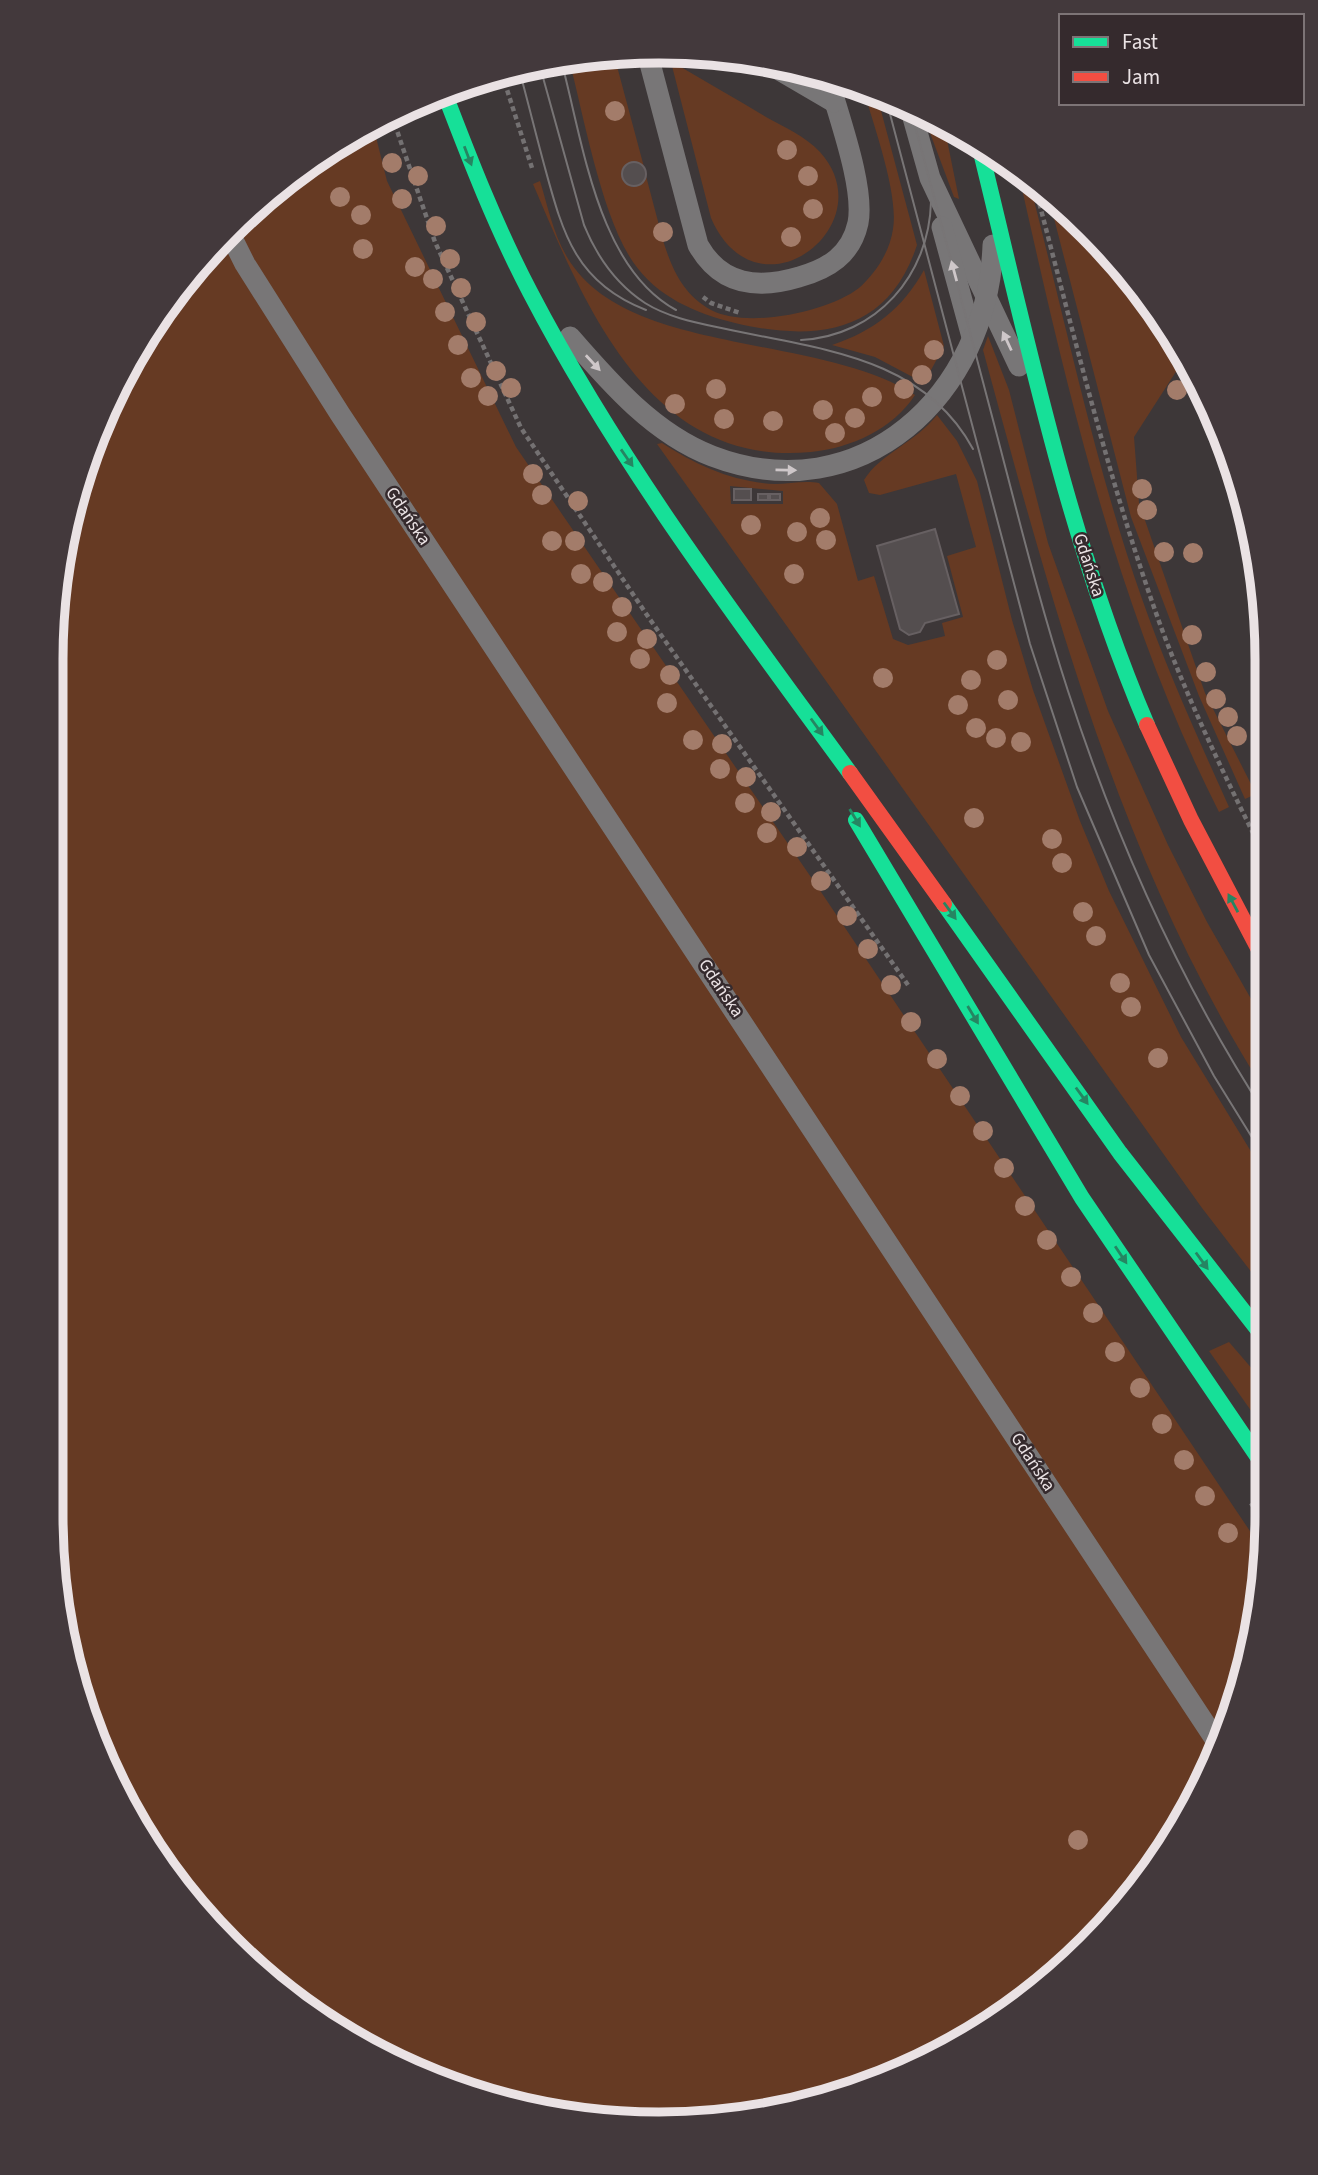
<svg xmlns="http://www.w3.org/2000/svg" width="1318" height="2175" viewBox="0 0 1318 2175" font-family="'Source Sans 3',sans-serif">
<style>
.green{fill:#663a23;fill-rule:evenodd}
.building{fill:#544e4f;stroke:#676062;stroke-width:2}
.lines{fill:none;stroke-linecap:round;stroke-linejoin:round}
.path{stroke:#747172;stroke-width:4.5;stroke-dasharray:5 3.5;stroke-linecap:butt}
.lane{stroke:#787677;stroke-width:21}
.fast{stroke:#16e098;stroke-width:16}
.jam{stroke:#f24e42;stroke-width:16}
.tram{stroke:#787576;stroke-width:2}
.tree{fill:#a37c6a}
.oneway{fill:#268562}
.oneway2{fill:#cec7c9}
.labels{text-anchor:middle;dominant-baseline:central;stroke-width:5;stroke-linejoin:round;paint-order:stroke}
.street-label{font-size:18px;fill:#eae2e4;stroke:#352a2d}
.rim{fill:none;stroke:#eae2e4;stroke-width:9}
</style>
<rect width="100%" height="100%" fill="#3d3738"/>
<g class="green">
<path d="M614,55L644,167L636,162L627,165L622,173L624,182L632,187L641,184L646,176L660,229L666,228L667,235L662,237C671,267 682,294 711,310C747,329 828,312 859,288C876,273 890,251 893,229C899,194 873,124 863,88L876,92L917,245C888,334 815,342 735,323C695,313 657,297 633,262C601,215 584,116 569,60Z"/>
<path d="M674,63C705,81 736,99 766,117C784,127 805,136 820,152C886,225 757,324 711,218L672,66Z"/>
<polygon points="923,114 944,125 959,199 954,197"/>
<polygon points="373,125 387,181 516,447 817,886 1266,1555 1235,1712 1165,1854 1029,1999 854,2092 659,2124 464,2092 289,1999 176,1886 83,1711 51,1516 52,619 83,463 153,321 229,229 321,153"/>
<path d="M1018,171L1029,181C1065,319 1094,462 1141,596C1166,668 1198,738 1229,807L1219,812C1117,611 1067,390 1018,171Z"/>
<path d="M540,181C548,207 553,233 567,257C626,357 817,332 915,395C893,429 851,448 811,452C650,468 585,306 533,184Z"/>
<polygon points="1049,199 1116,258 1166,327 1177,370 1134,437 1139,503 1205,693 1256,794 1245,799 1199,696 1131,517"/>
<path d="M924,270L944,346L924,383L875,357L832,345C874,331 903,308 924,270Z"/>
<path d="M988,336L1009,390L1048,543L1108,711L1168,845L1207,922L1266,1025V1093C1120,864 1053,607 983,350Z"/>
<path d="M937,415L957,441L977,481L1012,620L1033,690L1080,821L1109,891L1181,1037L1266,1176V1291L1202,1208L657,444L662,443C696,465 733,482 775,484C789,484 805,480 819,483L837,504L858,581L874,576L893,639L908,645L945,636L942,623L963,617L947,556L976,547L956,474L880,495L869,493L864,480C881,453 915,443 937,415ZM730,486L783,491V504H731Z"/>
<polygon points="1229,1342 1266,1385 1266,1432 1209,1351"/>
</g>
<g class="building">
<circle cx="634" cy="174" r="12"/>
<rect x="734" y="489" width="17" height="11"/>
<rect x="758" y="494" width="10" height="6"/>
<rect x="770" y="494" width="10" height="6"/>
<polygon points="935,529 959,614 925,623 920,632 909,635 900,629 877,546"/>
</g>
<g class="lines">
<g class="path">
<polyline points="502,74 533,171"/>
<polyline points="392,116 435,242 521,428 649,618 908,985"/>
<path d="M1035,187C1074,334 1109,483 1161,627C1191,707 1228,783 1266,859"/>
<polyline points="703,297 711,303 740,313"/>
<polyline points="1251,1503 1266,1526"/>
</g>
<g class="lane">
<path d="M647,52L698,245C721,286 759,289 799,277C828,269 851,255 858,223C865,187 838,115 828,78"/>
<polyline points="764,61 834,102"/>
<polyline points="910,107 930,178 1019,366"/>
<polyline points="942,227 972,337"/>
<polyline points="228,230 245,264 340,414 1219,1745"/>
<path d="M570,337C610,383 654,434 712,456C861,513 988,394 993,245"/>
<polyline points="1226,451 1251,531"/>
</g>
<g class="fast">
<path d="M444,92C470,160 496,227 530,292C619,463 736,617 850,773"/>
<path d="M979,144C1027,339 1068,540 1147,725"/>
<polyline points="856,820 1082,1198 1266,1469"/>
<polyline points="944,904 1120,1153 1266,1340"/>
</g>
<g class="jam">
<polyline points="1147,725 1191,820 1266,963"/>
<polyline points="850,773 944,904"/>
</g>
<g class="tram">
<path d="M561,60C583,141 597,267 676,310"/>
<path d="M539,63L584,225C597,257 616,284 645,303C669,318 698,323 726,329C818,349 923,356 973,449"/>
<path d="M519,69C528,102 536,135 545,168C563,234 576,283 646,310"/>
<polyline points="885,95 1030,644 1077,787 1149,955 1214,1076 1266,1160"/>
<path d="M910,107C938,211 966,316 993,420C1017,511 1039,602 1068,691C1116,839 1181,984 1266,1115"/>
<path d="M801,340C877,336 929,275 931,202"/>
</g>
</g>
<g class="tree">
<circle cx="615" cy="111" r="10"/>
<circle cx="787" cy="150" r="10"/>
<circle cx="392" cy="163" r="10"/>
<circle cx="418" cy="176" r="10"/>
<circle cx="808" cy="176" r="10"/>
<circle cx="340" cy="197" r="10"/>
<circle cx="402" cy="199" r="10"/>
<circle cx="813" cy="209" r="10"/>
<circle cx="361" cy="215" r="10"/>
<circle cx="436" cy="226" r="10"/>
<circle cx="663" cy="232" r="10"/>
<circle cx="791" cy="237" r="10"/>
<circle cx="363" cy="249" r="10"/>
<circle cx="450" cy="259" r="10"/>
<circle cx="415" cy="267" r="10"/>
<circle cx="433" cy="279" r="10"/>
<circle cx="461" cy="288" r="10"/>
<circle cx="445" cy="312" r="10"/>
<circle cx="476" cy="322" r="10"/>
<circle cx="458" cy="345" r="10"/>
<circle cx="934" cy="350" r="10"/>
<circle cx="496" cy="371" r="10"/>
<circle cx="922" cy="375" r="10"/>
<circle cx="471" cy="378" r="10"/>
<circle cx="511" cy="388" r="10"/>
<circle cx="716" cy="389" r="10"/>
<circle cx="904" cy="389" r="10"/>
<circle cx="1177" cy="390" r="10"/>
<circle cx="488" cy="396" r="10"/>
<circle cx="872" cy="397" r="10"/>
<circle cx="675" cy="404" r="10"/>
<circle cx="823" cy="410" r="10"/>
<circle cx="855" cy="418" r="10"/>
<circle cx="724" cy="419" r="10"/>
<circle cx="773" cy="421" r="10"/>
<circle cx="835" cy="433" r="10"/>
<circle cx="533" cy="474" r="10"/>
<circle cx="1142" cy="489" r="10"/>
<circle cx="542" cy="495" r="10"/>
<circle cx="578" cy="501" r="10"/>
<circle cx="1147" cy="510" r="10"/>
<circle cx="820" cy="518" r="10"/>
<circle cx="751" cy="525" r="10"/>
<circle cx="797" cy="532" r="10"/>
<circle cx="826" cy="540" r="10"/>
<circle cx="552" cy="541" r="10"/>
<circle cx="575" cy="541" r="10"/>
<circle cx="1164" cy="552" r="10"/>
<circle cx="1193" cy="553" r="10"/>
<circle cx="581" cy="574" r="10"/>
<circle cx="794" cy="574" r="10"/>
<circle cx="603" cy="582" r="10"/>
<circle cx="622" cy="607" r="10"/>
<circle cx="617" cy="632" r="10"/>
<circle cx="1192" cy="635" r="10"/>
<circle cx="647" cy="639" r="10"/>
<circle cx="640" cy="659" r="10"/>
<circle cx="997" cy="660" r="10"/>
<circle cx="1206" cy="672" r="10"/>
<circle cx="670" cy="675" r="10"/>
<circle cx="883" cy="678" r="10"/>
<circle cx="971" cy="680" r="10"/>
<circle cx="1216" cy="699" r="10"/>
<circle cx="1008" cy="700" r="10"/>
<circle cx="667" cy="703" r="10"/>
<circle cx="958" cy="705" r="10"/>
<circle cx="1228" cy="717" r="10"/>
<circle cx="976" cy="728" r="10"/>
<circle cx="1237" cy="736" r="10"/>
<circle cx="996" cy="738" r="10"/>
<circle cx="693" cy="740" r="10"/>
<circle cx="1021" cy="742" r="10"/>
<circle cx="722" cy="744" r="10"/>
<circle cx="720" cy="769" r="10"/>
<circle cx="746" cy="777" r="10"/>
<circle cx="745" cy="803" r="10"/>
<circle cx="771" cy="812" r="10"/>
<circle cx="974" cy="818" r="10"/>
<circle cx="767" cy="833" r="10"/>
<circle cx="1052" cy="839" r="10"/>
<circle cx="797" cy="847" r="10"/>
<circle cx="1062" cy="863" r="10"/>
<circle cx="821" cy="881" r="10"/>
<circle cx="1083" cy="912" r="10"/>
<circle cx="847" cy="916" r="10"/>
<circle cx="1096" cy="936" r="10"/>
<circle cx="868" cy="949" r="10"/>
<circle cx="1120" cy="983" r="10"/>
<circle cx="891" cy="985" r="10"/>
<circle cx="1131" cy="1007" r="10"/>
<circle cx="911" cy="1022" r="10"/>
<circle cx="1158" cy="1058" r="10"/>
<circle cx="937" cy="1059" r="10"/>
<circle cx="960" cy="1096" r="10"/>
<circle cx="983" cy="1131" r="10"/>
<circle cx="1004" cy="1168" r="10"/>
<circle cx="1025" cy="1206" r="10"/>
<circle cx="1047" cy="1240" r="10"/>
<circle cx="1071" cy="1277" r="10"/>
<circle cx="1093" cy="1313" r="10"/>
<circle cx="1115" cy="1352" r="10"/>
<circle cx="1140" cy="1388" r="10"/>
<circle cx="1162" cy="1424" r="10"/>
<circle cx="1184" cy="1460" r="10"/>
<circle cx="1205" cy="1496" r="10"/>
<circle cx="1228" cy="1533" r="10"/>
<circle cx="1078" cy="1840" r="10"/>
</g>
<defs><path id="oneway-solid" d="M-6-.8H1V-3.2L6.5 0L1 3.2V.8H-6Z" transform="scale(1.75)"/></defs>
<g class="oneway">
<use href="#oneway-solid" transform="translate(468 156) rotate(69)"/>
<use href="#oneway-solid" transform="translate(627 458) rotate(55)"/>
<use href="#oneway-solid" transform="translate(817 727) rotate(54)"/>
<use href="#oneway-solid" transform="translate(855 818) rotate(59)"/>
<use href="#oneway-solid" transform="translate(1233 903) rotate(-118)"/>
<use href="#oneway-solid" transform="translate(950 911) rotate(54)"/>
<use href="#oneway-solid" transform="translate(973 1015) rotate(59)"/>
<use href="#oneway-solid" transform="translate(1082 1096) rotate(54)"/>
<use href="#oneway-solid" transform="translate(1121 1255) rotate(56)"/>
<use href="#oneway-solid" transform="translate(1202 1261) rotate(54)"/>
</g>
<g class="oneway2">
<use href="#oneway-solid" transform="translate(954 271) rotate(-105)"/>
<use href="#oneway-solid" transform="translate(1007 341) rotate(-115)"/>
<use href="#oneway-solid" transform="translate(593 363) rotate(47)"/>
<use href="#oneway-solid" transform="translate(786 470) rotate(1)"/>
</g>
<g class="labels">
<g class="street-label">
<text transform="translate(408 516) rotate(56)">Gdańska</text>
<text transform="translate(1089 565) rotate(72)">Gdańska</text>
<text transform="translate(721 988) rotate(56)">Gdańska</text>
<text transform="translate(1033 1462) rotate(57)">Gdańska</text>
</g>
</g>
<path d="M0 0H1318V2175H0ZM659 63H659A596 596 0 0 1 1255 659V1516A596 596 0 0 1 659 2112H659A596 596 0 0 1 63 1516V659A596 596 0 0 1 659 63Z" fill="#43393c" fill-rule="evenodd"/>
<path class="rim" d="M659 63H659A596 596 0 0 1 1255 659V1516A596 596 0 0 1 659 2112H659A596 596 0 0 1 63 1516V659A596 596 0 0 1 659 63Z"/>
<rect x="1059" y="14" width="245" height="91" fill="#352a2d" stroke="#7d7476" stroke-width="2"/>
<rect x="1073" y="37" width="35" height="10" fill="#16e098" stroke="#7d7476" stroke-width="2"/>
<text x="1122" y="49" font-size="21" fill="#eae2e4">Fast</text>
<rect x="1073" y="72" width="35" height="10" fill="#f24e42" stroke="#7d7476" stroke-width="2"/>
<text x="1122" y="84" font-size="21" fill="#eae2e4">Jam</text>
</svg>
